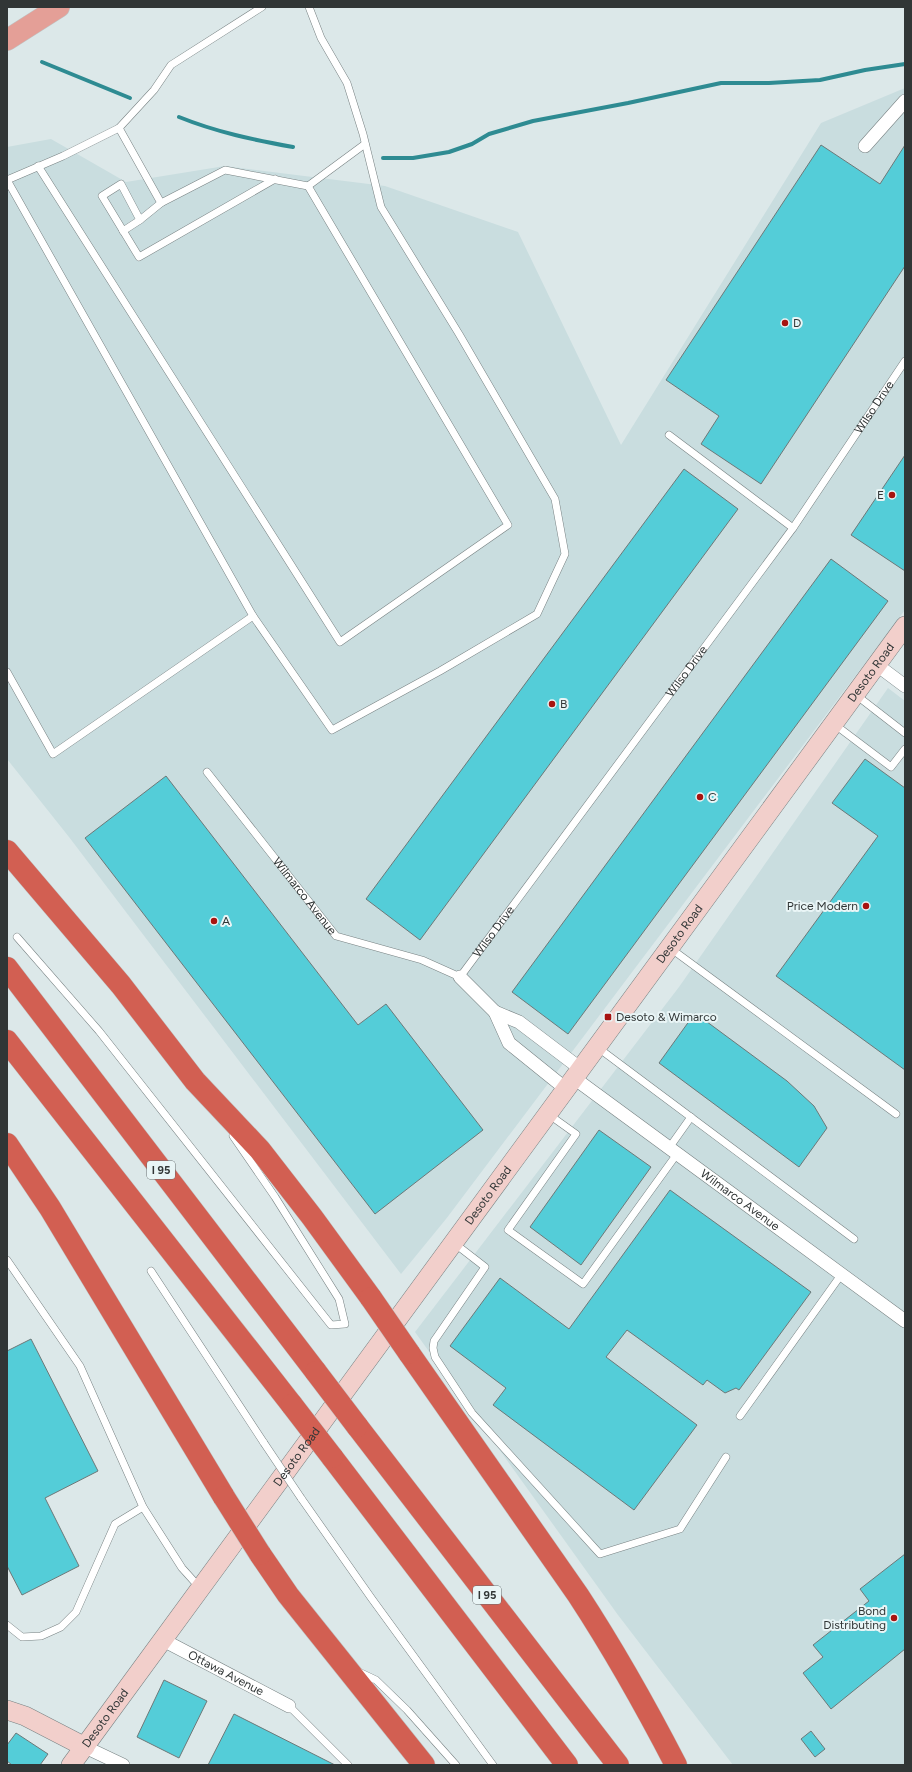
<svg xmlns="http://www.w3.org/2000/svg" width="912" height="1772" viewBox="0 0 912 1772" font-family="Figtree,sans-serif">
<style>
.built{fill:#c9dddf}
.lines{fill:none;stroke-linecap:round;stroke-linejoin:round}
.stream{stroke:#2e8b92;stroke-width:4}
.building{fill:#54cdd8;stroke:#6d7878}
.lane-casing{stroke:#788283;stroke-width:8}
.street-casing{stroke:#788283;stroke-width:14}
.secondary-casing{stroke:#788283;stroke-width:20}
.primary-casing{stroke:#c1c3c3;stroke-width:22}
.highway-casing{stroke:#c1c3c3;stroke-width:23}
.lane{stroke:#fff;stroke-width:7}
.street{stroke:#fff;stroke-width:13}
.secondary{stroke:#f2cfcb;stroke-width:19}
.primary{stroke:#e49f97;stroke-width:21}
.highway{stroke:#d25f52;stroke-width:22}
.lane-bridge-casing{stroke:#788283;stroke-width:8;stroke-linecap:butt}
.highway-bridge-casing{stroke:#c1c3c3;stroke-width:23;stroke-linecap:butt}
.lane-bridge{stroke:#fff;stroke-width:7}
.highway-bridge{stroke:#d25f52;stroke-width:22}
.poi-dot{fill:#a71310;stroke:#e9f5f6;stroke-width:1.5}
.labels{text-anchor:middle;dominant-baseline:central;stroke-width:4;stroke-linejoin:round;paint-order:stroke}
.shield{fill:#e9f5f6;stroke:#686f70;stroke-width:1}
.shield-label{font-size:11px;font-weight:bold;fill:#313636}
.poi-label{font-size:12px;fill:#313636;stroke:#e9f5f6;text-anchor:start}
.street-label{font-size:12px;fill:#313636;stroke:#e9f5f6}
</style>
<rect width="100%" height="100%" fill="#dce8e9"/>
<g class="built">
<polygon points="905,88 905,610 446,1219 401,1274 69,837 7,759 7,147 51,139 126,182 225,166 385,186 518,232 621,445 821,123"/>
<polygon points="888,688 905,701 905,1765 733,1765 618,1615 415,1332 679,987"/>
</g>
<g class="lines">
<g class="stream">
<polyline points="42,62 130,98"/>
<path d="M179,117C216,132 254,140 293,147"/>
<polyline points="383,158 413,158 449,152 472,144 489,134 533,121 628,103 721,83 769,83 820,80 865,70 905,64"/>
</g>
</g>
<g class="building">
<polygon points="821,145 880,184 905,145 905,266 761,484 701,444 719,416 666,380"/>
<polygon points="905,455 905,571 851,535"/>
<polygon points="684,469 738,509 420,940 366,899"/>
<polygon points="831,559 888,601 568,1034 512,992"/>
<polygon points="865,759 905,788 905,1070 776,976 878,836 832,803"/>
<polygon points="166,776 358,1025 386,1004 483,1130 375,1214 85,838"/>
<polygon points="695,1013 787,1081 814,1106 827,1128 799,1167 659,1063"/>
<polygon points="599,1130 651,1167 581,1265 530,1227"/>
<polygon points="670,1190 811,1292 739,1390 736,1388 725,1393 707,1380 703,1385 627,1330 606,1357 697,1425 634,1510 493,1405 506,1388 450,1346 500,1278 569,1329"/>
<polygon points="31,1339 98,1471 45,1498 79,1566 22,1595 7,1566 7,1351"/>
<polygon points="905,1554 905,1649 831,1709 803,1673 823,1657 813,1645 869,1601 860,1589"/>
<polygon points="164,1680 207,1701 179,1758 137,1737"/>
<polygon points="234,1714 335,1765 208,1765"/>
<polygon points="811,1731 825,1749 815,1757 801,1739"/>
<polygon points="16,1733 48,1754 40,1765 12,1765 7,1761 7,1745"/>
</g>
<g class="lines">
<g class="lane-casing">
<g id="lane">
<polyline points="38,166 340,642 508,525 308,186 225,170 161,203 119,128"/>
<polyline points="308,186 365,144"/>
<polyline points="161,203 140,220 121,184 102,196 139,257 275,179"/>
<polyline points="123,231 140,220"/>
<polyline points="669,435 793,528"/>
<polyline points="253,616 7,180 63,156 119,128 154,90 171,65 262,7"/>
<polyline points="7,672 53,754 253,616 332,730 440,671 537,614 565,554 555,499 459,334 381,207 363,134 347,83 321,38 309,7"/>
<polyline points="856,695 905,733"/>
<polyline points="834,724 891,767 905,749"/>
<path id="s1" d="M207,772L336,936L422,960L460,977L793,528L905,361"/>
<polyline points="17,937 99,1031 331,1325 345,1324 339,1299 275,1197 233,1136"/>
<polyline points="670,948 896,1114"/>
<polyline points="597,1047 854,1239"/>
<polyline points="548,1114 576,1134 508,1230 583,1284 677,1154"/>
<polyline points="669,1148 691,1117"/>
<polyline points="454,1243 485,1267 434,1341 433,1348 435,1357 472,1413 600,1554 680,1529 726,1457"/>
<polyline points="7,1260 80,1366 143,1507 182,1568 200,1588"/>
<polyline points="151,1271 264,1443"/>
<polyline points="740,1416 841,1275"/>
<polyline points="301,1498 372,1599 493,1765"/>
<polyline points="7,1625 22,1637 41,1636 61,1627 76,1612 115,1524 143,1507"/>
<polyline points="359,1672 376,1680 407,1710 456,1765"/>
<polyline points="289,1706 348,1765"/>
</g>
</g>
<g class="street-casing">
<g id="street">
<polyline points="865,146 905,101"/>
<polyline points="877,665 905,686"/>
<polyline points="460,977 495,1012 509,1043 566,1089"/>
<polyline points="495,1012 519,1022 581,1069"/>
<path id="s2" d="M574,1078L905,1321"/>
<path id="s3" d="M163,1640L289,1706"/>
<polyline points="85,1747 123,1765"/>
</g>
</g>
<g class="secondary-casing">
<g id="secondary">
<polyline points="7,1710 25,1716 85,1747"/>
<path id="s4" d="M71,1765L905,626"/>
</g>
</g>
<g class="primary-casing">
<polyline id="primary" points="7,40 59,7"/>
</g>
<g class="highway-casing">
<g id="highway">
<polyline points="7,851 121,985 195,1081 260,1150 312,1217 371,1298"/>
<polyline points="7,968 316,1372"/>
<polyline points="7,1041 292,1405"/>
<polyline points="7,1144 50,1208 224,1497"/>
<path d="M409,1353L578,1595C614,1650 646,1707 676,1765"/>
<polyline points="357,1426 618,1765"/>
<polyline points="332,1457 567,1765"/>
<polyline points="260,1554 288,1595 424,1765"/>
</g>
</g>
<use href="#lane" class="lane"/>
<use href="#street" class="street"/>
<use href="#secondary" class="secondary"/>
<use href="#primary" class="primary"/>
<use href="#highway" class="highway"/>
<g class="lane-bridge-casing">
<polyline id="lane-bridge" points="264,1443 301,1498"/>
</g>
<g class="highway-bridge-casing">
<g id="highway-bridge">
<polyline points="371,1298 409,1353"/>
<polyline points="316,1372 357,1426"/>
<polyline points="292,1405 332,1457"/>
<polyline points="224,1497 260,1554"/>
</g>
</g>
<use href="#lane-bridge" class="lane-bridge"/>
<use href="#highway-bridge" class="highway-bridge"/>
</g>
<g class="poi-dot">
<circle cx="785" cy="323" r="4"/>
<circle cx="892" cy="495" r="4"/>
<circle cx="552" cy="704" r="4"/>
<circle cx="700" cy="797" r="4"/>
<circle cx="866" cy="906" r="4"/>
<circle cx="214" cy="921" r="4"/>
<rect x="604" y="1013" width="8" height="8" rx="2"/>
<circle cx="894" cy="1618" r="4"/>
</g>
<g class="labels">
<g class="shield">
<rect x="147" y="1161" width="28" height="18" rx="3"/>
<rect x="473" y="1586" width="28" height="18" rx="3"/>
</g>
<g class="shield-label">
<text x="161" y="1170">I 95</text>
<text x="487" y="1595">I 95</text>
</g>
<g class="poi-label">
<text x="793" y="323">D</text>
<text x="884" y="495" text-anchor="end">E</text>
<text x="560" y="704">B</text>
<text x="708" y="797">C</text>
<text x="858" y="906" text-anchor="end">Price Modern</text>
<text x="222" y="921">A</text>
<text x="616" y="1017">Desoto &amp; Wimarco</text>
<text x="886" y="1611" text-anchor="end">Bond<tspan x="886" dy="14">Distributing</tspan></text>
</g>
<g class="street-label">
<text stroke="none"><textPath href="#s1" startOffset="1044">Wilso Drive</textPath></text>
<text stroke="none"><textPath href="#s1" startOffset="720">Wilso Drive</textPath></text>
<text stroke="none"><textPath href="#s4" startOffset="1354">Desoto Road</textPath></text>
<text stroke="none"><textPath href="#s1" startOffset="158">Wilmarco Avenue</textPath></text>
<text stroke="none"><textPath href="#s1" startOffset="396">Wilso Drive</textPath></text>
<text stroke="none"><textPath href="#s4" startOffset="1030">Desoto Road</textPath></text>
<text stroke="none"><textPath href="#s4" startOffset="706">Desoto Road</textPath></text>
<text stroke="none"><textPath href="#s2" startOffset="206">Wilmarco Avenue</textPath></text>
<text stroke="none"><textPath href="#s4" startOffset="382">Desoto Road</textPath></text>
<text stroke="none"><textPath href="#s3" startOffset="71">Ottawa Avenue</textPath></text>
<text stroke="none"><textPath href="#s4" startOffset="58">Desoto Road</textPath></text>
</g>
</g>
<rect width="912" height="1772" fill="none" stroke="#313636" stroke-width="16"/>
</svg>
